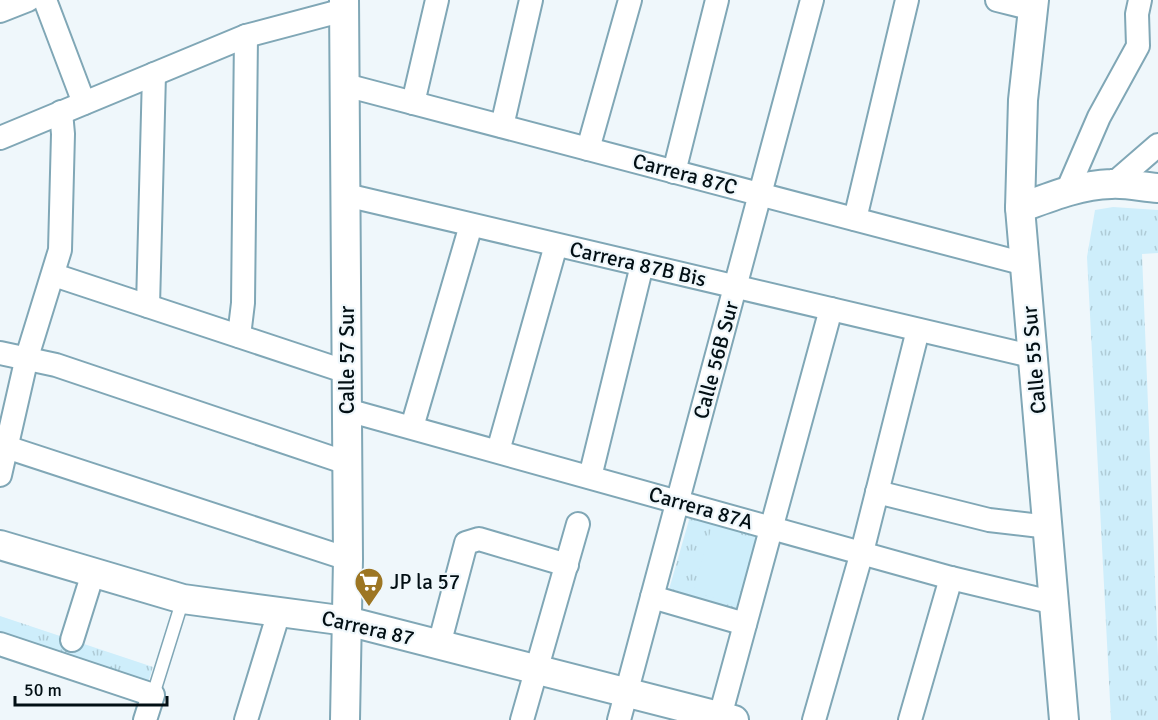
<svg xmlns="http://www.w3.org/2000/svg" width="1158" height="720" viewBox="0 0 1158 720" font-family="Signika,sans-serif">
<style>
.grass{fill:url(#grass-tufts)}
.garden{fill:#ceeefb}
.lines{fill:none;stroke-linecap:round;stroke-linejoin:round}
.service-casing{stroke:#80a7b6;stroke-width:15}
.minor-casing{stroke:#80a7b6;stroke-width:26}
.tertiary-casing{stroke:#80a7b6;stroke-width:32}
.service{stroke:#fff;stroke-width:12}
.minor{stroke:#fff;stroke-width:22}
.tertiary{stroke:#fff;stroke-width:28}
.labels{text-anchor:middle;dominant-baseline:central;stroke-width:4.5;stroke-linejoin:round;paint-order:stroke}
.street-label{font-size:21px;fill:#020f14;stroke:#eff7fb}
.poi-label{font-size:21px;fill:#020f14;stroke:#eff7fb;text-anchor:start}
</style>
<defs>
<pattern id="grass-tufts" width="24" height="20" patternUnits="userSpaceOnUse" patternTransform="scale(1.5)"><rect width="24" height="20" fill="#ceeefb"/><path d="M3 7l-1-3M5 7V3M7 7l1-3M15 17l-1-3M17 17v-4M19 17l1-3" fill="none" stroke="#afcbd6"/></pattern>
</defs>
<rect width="100%" height="100%" fill="#eff7fb"/>
<g class="grass">
<polygon points="1113,207 1158,210 1158,253 1142,254 1158,656 1158,720 1111,720 1087,257 1095,210"/>
<polygon points="691,513 762,534 740,614 668,593"/>
<polygon points="0,616 153,667 147,686 0,636"/>
</g>
<polygon class="garden" points="712,526 755,539 736,604 693,592"/>
<g class="lines">
<g class="service-casing">
<polyline id="service" points="153,695 183,599"/>
</g>
<g class="minor-casing">
<g id="minor">
<polyline points="45,0 84,103"/>
<polyline points="997,0 1033,9"/>
<polyline points="0,11 28,0"/>
<polyline points="345,85 1025,264"/>
<polyline points="413,103 437,0"/>
<polyline points="502,126 531,0"/>
<polyline points="0,138 246,36 344,10"/>
<polyline points="588,149 630,0"/>
<polyline points="674,172 717,0"/>
<polyline points="1113,184 1158,145"/>
<polyline points="1067,191 1099,117 1138,46 1137,14 1140,0"/>
<polyline points="346,195 1035,357"/>
<polyline points="855,219 907,0"/>
<polyline points="54,275 347,372"/>
<polyline points="148,306 154,74"/>
<polyline points="239,336 243,303 246,36"/>
<polyline points="0,353 56,365 347,463"/>
<polyline points="347,410 951,578 1055,603"/>
<polyline points="412,427 471,225"/>
<polyline points="0,445 348,559"/>
<polyline points="498,451 556,245"/>
<polyline points="0,475 27,357 60,250 63,134 61,112"/>
<polyline points="590,477 642,265"/>
<polyline points="877,492 989,520 1049,527"/>
<polyline points="652,597 745,624"/>
<polyline points="72,640 93,573"/>
<polyline points="0,644 153,695 145,720"/>
<polyline points="439,645 466,543 479,539 567,565"/>
<polyline points="246,720 279,612"/>
<polyline points="522,720 578,524"/>
<polyline points="619,720 812,0"/>
<polyline points="719,720 831,309"/>
<polyline points="814,720 862,552 918,330"/>
<polyline points="910,720 951,578"/>
</g>
</g>
<g class="tertiary-casing">
<g id="tertiary">
<polyline points="344,0 348,559 345,720"/>
<polyline points="1034,0 1023,100 1020,208 1064,720"/>
<path d="M1020,208C1050,197 1079,185 1111,184C1126,183 1143,187 1158,188"/>
<polyline points="0,545 183,599 347,621 734,720"/>
</g>
</g>
<use href="#service" class="service"/>
<use href="#minor" class="minor"/>
<use href="#tertiary" class="tertiary"/>
</g>
<defs>
<g id="supermarket-pin" transform="scale(1.5)"><path d="M0 17L-7.5 6A9.5 9.5 0 1 1 7.5 6Z" fill="#9d7623" stroke="#eff7fb"/><path d="M-6-5.5h2.5l.6 2H6L4.5 2H-2.5L-4.4-4H-6ZM-1.5 3.2a1.3 1.3 0 1 0 .1 0ZM3 3.2a1.3 1.3 0 1 0 .1 0Z" fill="#fff"/></g>
</defs>
<g fill-rule="evenodd">
<use href="#supermarket-pin" x="369" y="582"/>
</g>
<g class="labels">
<g class="street-label">
<text transform="translate(685 174) rotate(15)">Carrera 87C</text>
<text transform="translate(638 264) rotate(13)">Carrera 87B Bis</text>
<text transform="translate(347 360) rotate(-90)">Calle 57 Sur</text>
<text transform="translate(716 360) rotate(-75)">Calle 56B Sur</text>
<text transform="translate(1034 360) rotate(-95)">Calle 55 Sur</text>
<text transform="translate(701 508) rotate(16)">Carrera 87A</text>
<text transform="translate(368 628) rotate(13)">Carrera 87</text>
</g>
<g class="poi-label">
<text x="390" y="582">JP la 57</text>
</g>
</g>
<path d="M15 696v9h152v-9" fill="none" stroke="#020f14" stroke-width="3"/>
<text x="24" y="696" font-size="18" fill="#020f14" stroke="#eff7fb" stroke-width="4.5" paint-order="stroke">50 m</text>
</svg>
